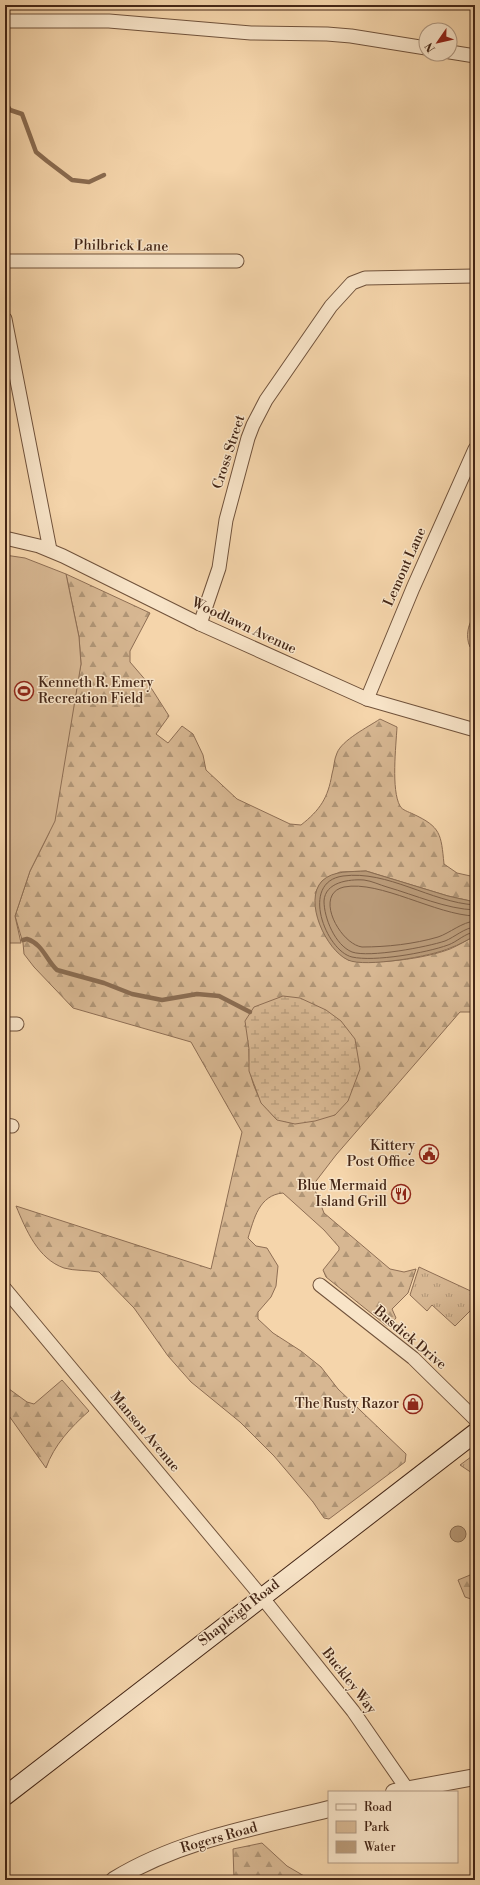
<svg xmlns="http://www.w3.org/2000/svg" width="480" height="1885" viewBox="0 0 480 1885" font-family="'Libre Bodoni',serif">
<style>
.grass{fill:url(#grass-tufts);stroke:#8e6e54}
.forest{fill:url(#forest-firs);stroke:#8e6e54;fill-rule:evenodd}
.wetland{fill:url(#wetland-marsh);stroke:#8e6e54}
.park{fill:#d7b792;stroke:#8e6e54}
.water{fill:#b99a78;stroke:#8a6c51}
.lines{fill:none;stroke-linecap:round;stroke-linejoin:round}
.shore{stroke:#7e6047;stroke-width:1}
.stream{stroke:#8a6c51;stroke-width:4.5}
.minor-casing{stroke:#70523b;stroke-width:15}
.tertiary-casing{stroke:#70523b;stroke-width:18}
.secondary-casing{stroke:#442616;stroke-width:20}
.minor{stroke:#f8e4c8;stroke-width:13}
.tertiary{stroke:#f8e4c8;stroke-width:16}
.secondary{stroke:#f8e4c8;stroke-width:18}
.labels{text-anchor:middle;dominant-baseline:central;stroke-width:3;stroke-linejoin:round;paint-order:stroke}
.street-label{font-size:14px;fill:#442616;stroke:#f8e4c8}
.poi-label{font-size:14px;fill:#442616;stroke:#f8e4c8;text-anchor:end}
</style>
<defs>
<pattern id="grass-tufts" width="24" height="20" patternUnits="userSpaceOnUse"><rect width="24" height="20" fill="#d7b792"/><path d="M3 7l-1-3M5 7V3M7 7l1-3M15 17l-1-3M17 17v-4M19 17l1-3" fill="none" stroke="#b09576"/></pattern>
<pattern id="forest-firs" width="22" height="20" patternUnits="userSpaceOnUse"><rect width="22" height="20" fill="#d7b792"/><path d="M5 1l3.5 6h-7zM16 11l3.5 6h-7z" fill="#b09576"/></pattern>
<pattern id="wetland-marsh" width="20" height="14" patternUnits="userSpaceOnUse"><rect width="20" height="14" fill="#d7b792"/><path d="M1 5h8M5 5V1M11 12h8M15 12V8" fill="none" stroke="#b09576"/></pattern>
</defs>
<rect width="100%" height="100%" fill="#f5d5ab"/>
<filter id="stains"><feTurbulence type="fractalNoise" baseFrequency=".005" numOctaves="4"/><feColorMatrix values="0 0 0 0 .2 0 0 0 0 .09 0 0 0 0 .02 0 0 0 .5 -.17"/></filter>
<radialGradient id="worn" r=".72"><stop offset=".6" stop-color="#630" stop-opacity="0"/><stop offset="1" stop-color="#630" stop-opacity=".3"/></radialGradient>
<g class="grass">
<polygon points="419,1267 475,1293 475,1306 455,1326 432,1305 427,1311 410,1295"/>
<polygon points="475,1454 475,1475 460,1465"/>
</g>
<g class="forest">
<path d="M66,574L150,613L130,651V662L148,683L169,716L156,734L168,743L182,726L193,734L203,755L206,770L237,799L290,824L301,825C320,810 328,798 332,774C334,768 334,759 337,753C342,740 368,727 380,719L397,727C396,746 391,790 400,806C402,810 409,812 413,814C441,827 441,834 444,864L457,873L475,877V902L448,896L366,871L340,872L322,881L315,893L348,960C375,965 424,959 450,949C459,945 467,940 475,936V1016L471,1012H460L336,1155L313,1185L324,1213L390,1269L404,1272L416,1269L408,1293L392,1309L396,1318L389,1326H387L326,1277L323,1270L339,1250V1247L324,1230L283,1193C259,1195 254,1219 248,1238L256,1246L267,1248L278,1266L276,1286L271,1297L258,1312V1319L273,1333L301,1351L321,1367L338,1389L406,1454L405,1462L329,1519L324,1518L313,1502L274,1456L240,1422L191,1382L168,1356L134,1308L99,1272C88,1270 74,1271 64,1268C38,1259 26,1230 16,1206L211,1269L242,1132L191,1042L73,1008L34,967L24,954L23,943L15,916L30,871L49,833L81,664L79,637ZM249,1049L277,1120C255,1096 249,1082 249,1049Z"/>
<path d="M475,614V649L470,647C465,636 468,624 475,614Z"/>
<path d="M62,1380L89,1411C71,1427 54,1445 46,1468L7,1413L5,1414V1386L27,1402L34,1404Z"/>
<polygon points="475,1573 475,1600 474,1600 465,1597 458,1580"/>
<polygon points="262,1843 287,1866 311,1880 234,1880 233,1849"/>
</g>
<polygon class="wetland" points="283,996 300,998 326,1010 341,1021 355,1039 360,1069 348,1101 335,1115 315,1121 295,1124 277,1120 261,1103 249,1071 249,1049 245,1021 254,1007"/>
<polygon class="park" points="5,555 25,558 66,574 79,637 81,664 55,821 30,871 15,916 21,943 5,943"/>
<g class="water">
<path d="M366,871L448,896L475,902V936C467,940 459,945 450,948C433,956 365,968 348,960C326,950 303,901 322,881C333,870 352,872 366,871Z"/>
<circle cx="458" cy="1534" r="8"/>
</g>
<g class="lines">
<g class="shore">
<path d="M475,905C430,902 388,870 343,876C299,882 326,951 352,957C374,962 426,953 448,945C457,942 465,933 475,932"/>
<path d="M475,910C446,909 415,895 387,887C380,885 372,881 364,880C349,879 325,882 324,901C324,918 335,945 352,952C369,958 427,947 445,941C455,937 464,928 475,927"/>
<path d="M475,916C436,915 380,880 344,887C313,894 340,944 362,947C387,947 414,944 438,937C450,933 462,922 475,921"/>
</g>
<g class="stream">
<polyline points="5,102 10,110 22,114 36,152 47,161 72,180 89,182 104,175"/>
<path d="M23,940L27,939C43,944 46,960 57,970L104,983L132,994L162,1000L197,994L219,996L250,1012"/>
</g>
<g class="minor-casing">
<g id="minor">
<polyline points="5,21 109,21 251,33 327,34 351,36 426,48"/>
<polyline points="450,52 475,56"/>
<polyline points="5,261 237,261"/>
<polyline points="5,319 50,550"/>
<polyline points="5,538 39,546 63,556 200,624 367,699 475,730"/>
<polyline points="200,624 219,568 226,520 248,438 253,425 266,400 331,306 352,283 365,278 475,276"/>
<polyline points="367,699 413,588 475,449"/>
<polyline points="5,1024 17,1024"/>
<polyline points="5,1125 12,1126"/>
<polyline points="320,1285 413,1358 475,1419"/>
<polyline points="5,1289 261,1596 353,1711 407,1789"/>
</g>
</g>
<g class="tertiary-casing">
<g id="tertiary">
<polyline points="394,1792 475,1777"/>
<path d="M114,1880C179,1840 256,1827 329,1809"/>
</g>
</g>
<g class="secondary-casing">
<polyline id="secondary" points="5,1796 475,1433"/>
</g>
<use href="#minor" class="minor"/>
<use href="#tertiary" class="tertiary"/>
<use href="#secondary" class="secondary"/>
</g>
<defs>
<g id="stadium-ring" transform="scale(1)"><circle r="9.5" fill="#f8e4c8" stroke="#8f2418" stroke-width="1.5"/><path d="M0-5a6.5 5 0 1 0 0 10a6.5 5 0 1 0 0-10ZM-3.5-1.8h7v3.6h-7Z" fill="#8f2418"/></g>
<g id="civic-ring" transform="scale(1)"><circle r="9.5" fill="#f8e4c8" stroke="#8f2418" stroke-width="1.5"/><path d="M-.6-6.5H3V-4.5H.6V-3L4-1V1h2V6H-6V1h2V-1L-.6-3ZM-1.2 2.5V6h2.4V2.5Z" fill="#8f2418"/></g>
<g id="restaurant-ring" transform="scale(1)"><circle r="9.5" fill="#f8e4c8" stroke="#8f2418" stroke-width="1.5"/><path d="M-5-6h1v4h1v-4h1v4h1v-4h1v5L-1.5 .5V6h-2V.5L-5-1ZM5-6V6H3V1.5H1.5Q1.5-4 5-6Z" fill="#8f2418"/></g>
<g id="shop-ring" transform="scale(1)"><circle r="9.5" fill="#f8e4c8" stroke="#8f2418" stroke-width="1.5"/><path d="M-5-2.5h2.3a2.7 3.5 0 0 1 5.4 0H5L5.5 6h-11ZM-1.5-2.5h3a1.5 2.3 0 0 0-3 0Z" fill="#8f2418"/></g>
</defs>
<g fill-rule="evenodd">
<use href="#stadium-ring" x="24" y="691"/>
<use href="#civic-ring" x="429" y="1154"/>
<use href="#restaurant-ring" x="401" y="1194"/>
<use href="#shop-ring" x="413" y="1404"/>
</g>
<g class="labels">
<g class="street-label">
<text transform="translate(121 246) rotate(1)">Philbrick Lane</text>
<text transform="translate(229 452) rotate(-72)">Cross Street</text>
<text transform="translate(405 567) rotate(-66)">Lemont Lane</text>
<text transform="translate(244 626) rotate(25)">Woodlawn Avenue</text>
<text transform="translate(410 1338) rotate(40)">Busdick Drive</text>
<text transform="translate(145 1432) rotate(50)">Manson Avenue</text>
<text transform="translate(239 1613) rotate(-38)">Shapleigh Road</text>
<text transform="translate(349 1681) rotate(52)">Buckley Way</text>
<text transform="translate(219 1838) rotate(-16)">Rogers Road</text>
</g>
<g class="poi-label">
<text x="38" y="683" text-anchor="start">Kenneth R. Emery<tspan x="38" dy="16">Recreation Field</tspan></text>
<text x="415" y="1146">Kittery<tspan x="415" dy="16">Post Office</tspan></text>
<text x="387" y="1186">Blue Mermaid<tspan x="387" dy="16">Island Grill</tspan></text>
<text x="399" y="1404">The Rusty Razor</text>
</g>
</g>
<rect width="480" height="1885" fill="none" stroke="#f5d5ab" stroke-width="20"/>
<rect x="6" y="6" width="468" height="1873" fill="none" stroke="#442616" stroke-width="2"/>
<rect x="10" y="10" width="460" height="1865" fill="none" stroke="#442616"/>
<rect x="328" y="1791" width="130" height="72" fill="#f8e4c8" stroke="#b09881"/>
<rect x="336" y="1804" width="20" height="6" fill="#f8e4c8" stroke="#b09881"/>
<text x="364" y="1811" font-size="12" fill="#442616">Road</text>
<rect x="336" y="1821" width="20" height="12" fill="#d7b792" stroke="#b09881"/>
<text x="364" y="1831" font-size="12" fill="#442616">Park</text>
<rect x="336" y="1841" width="20" height="12" fill="#b99a78" stroke="#b09881"/>
<text x="364" y="1851" font-size="12" fill="#442616">Water</text>
<g transform="translate(438 42) rotate(236)"><circle r="19" fill="#f8e4c8" stroke="#b09881"/>
<path d="M0-3L7 15L0 10L-7 15Z" fill="#8f2418"/>
<text y="-6" font-size="11" font-weight="bold" text-anchor="middle" fill="#442616">N</text>
</g>
<rect width="100%" height="100%" filter="url(#stains)"/>
<rect width="100%" height="100%" fill="url(#worn)"/>
</svg>
